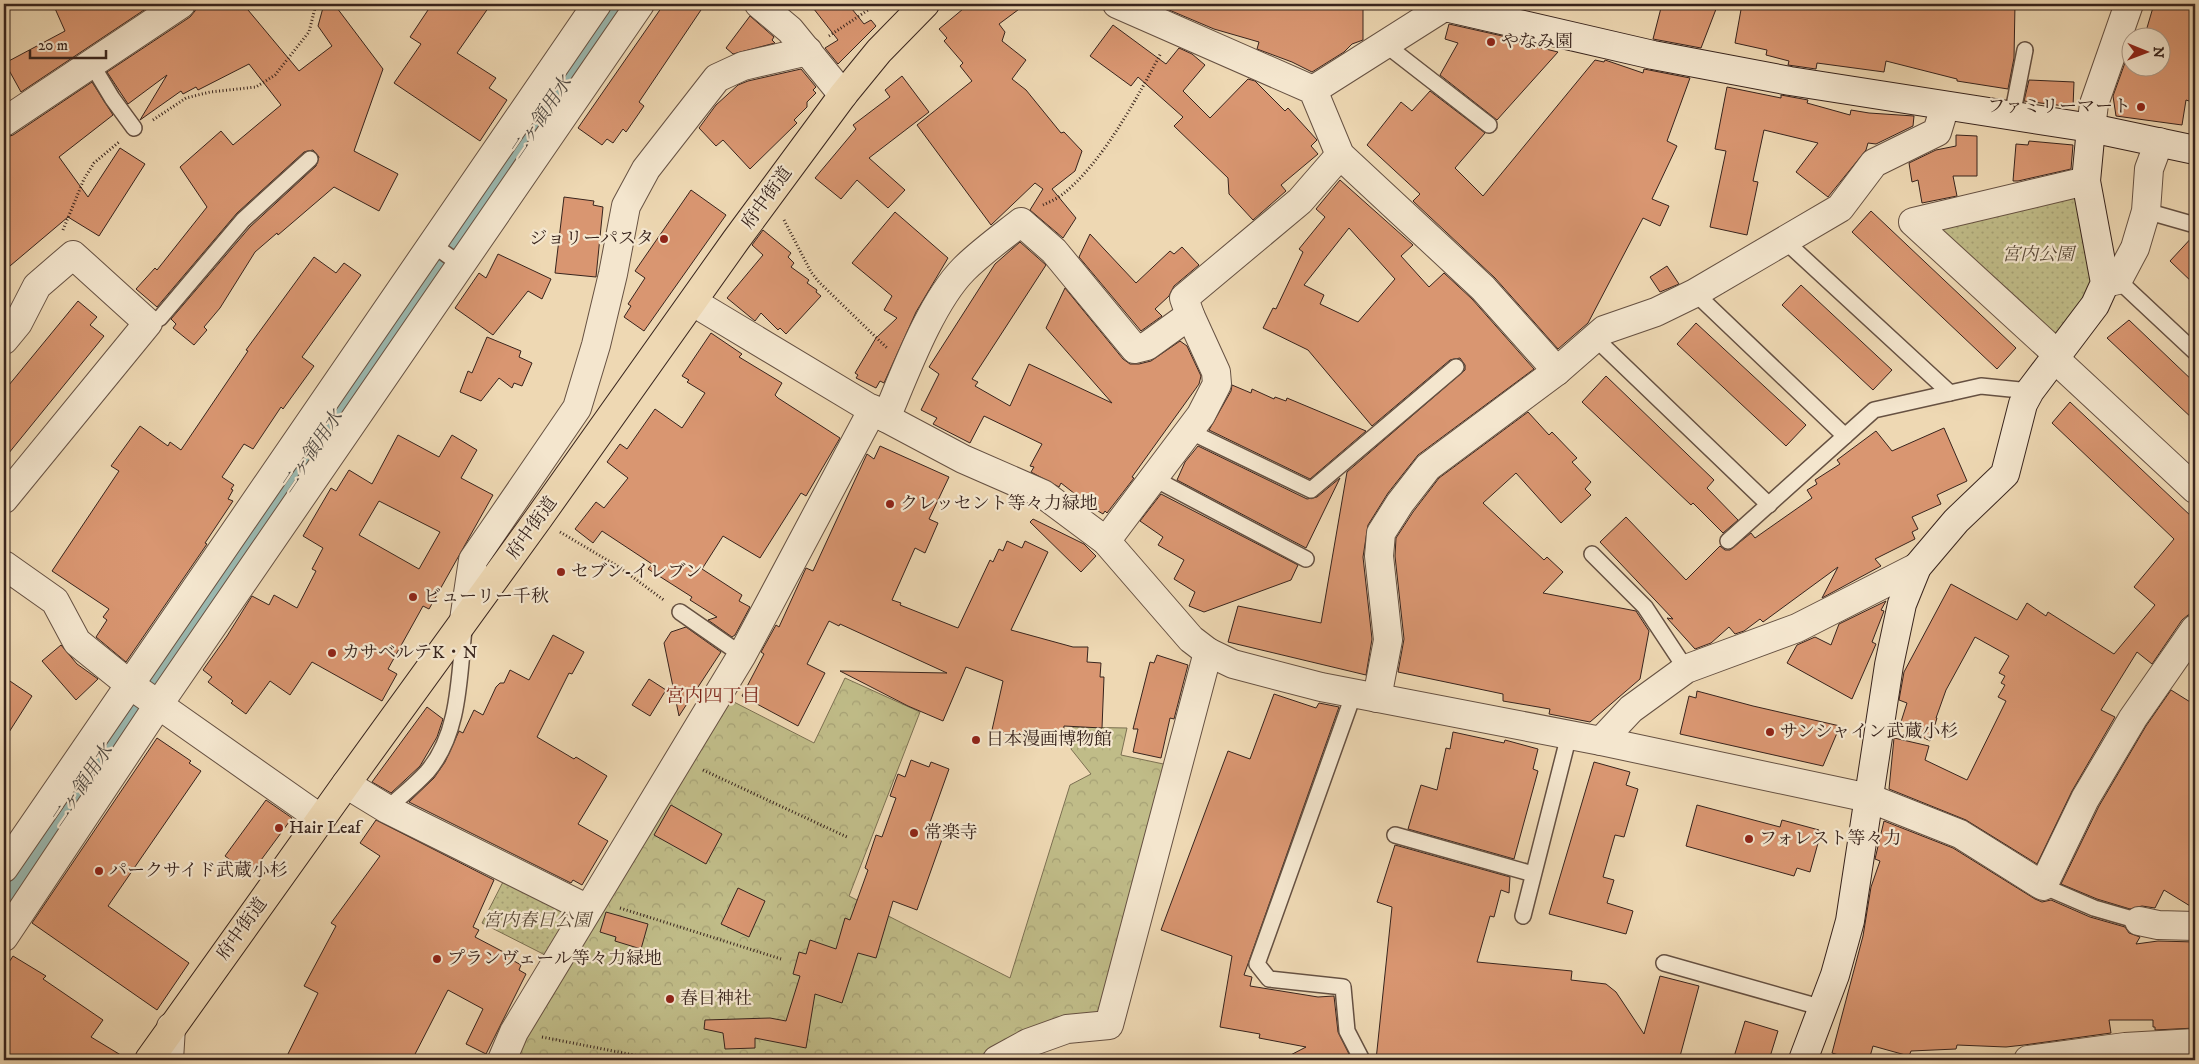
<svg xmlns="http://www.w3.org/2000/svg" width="2199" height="1064" viewBox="0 0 2199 1064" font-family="'IM FELL DW Pica','Noto Serif JP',serif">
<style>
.grass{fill:url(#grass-dots);stroke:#7c7052}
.forest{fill:url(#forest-crowns);stroke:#7c7052}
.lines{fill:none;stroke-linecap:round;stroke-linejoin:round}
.river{stroke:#9ab9b1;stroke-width:46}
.building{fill:#d99671;stroke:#38241d;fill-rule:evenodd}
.lane-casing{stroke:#665142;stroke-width:18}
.street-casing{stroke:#665142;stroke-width:30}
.secondary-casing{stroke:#38241d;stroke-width:30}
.highway-casing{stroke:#38241d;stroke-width:30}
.path{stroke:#38241d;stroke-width:3;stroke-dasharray:1 2.5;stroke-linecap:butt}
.lane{stroke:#f4e6ce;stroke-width:15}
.street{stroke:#f4e6ce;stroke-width:28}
.secondary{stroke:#f4e6ce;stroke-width:28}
.highway{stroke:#eed8b3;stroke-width:28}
.poi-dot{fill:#8f2418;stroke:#f4e6ce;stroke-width:2}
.labels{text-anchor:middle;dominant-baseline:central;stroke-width:4.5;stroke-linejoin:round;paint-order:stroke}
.poi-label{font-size:18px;fill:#38241d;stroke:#f4e6ce;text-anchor:start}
.street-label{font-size:18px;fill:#38241d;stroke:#f4e6ce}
.park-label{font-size:18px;font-style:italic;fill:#5a4a38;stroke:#f4e6ce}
.water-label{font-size:19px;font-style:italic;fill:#504942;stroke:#f4e6ce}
.neighbourhood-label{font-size:19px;fill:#7a1f14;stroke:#f4e6ce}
</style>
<defs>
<pattern id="grass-dots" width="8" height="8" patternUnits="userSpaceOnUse" patternTransform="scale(1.25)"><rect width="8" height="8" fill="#c0bc88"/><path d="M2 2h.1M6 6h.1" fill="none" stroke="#a6a175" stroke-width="1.8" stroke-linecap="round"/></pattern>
<pattern id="forest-crowns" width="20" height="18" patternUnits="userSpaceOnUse" patternTransform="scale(1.25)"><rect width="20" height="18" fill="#c0bc88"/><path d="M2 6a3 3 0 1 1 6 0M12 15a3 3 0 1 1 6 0" fill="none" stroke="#a6a175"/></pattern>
</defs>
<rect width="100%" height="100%" fill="#eed8b3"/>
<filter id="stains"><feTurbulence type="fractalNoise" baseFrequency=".004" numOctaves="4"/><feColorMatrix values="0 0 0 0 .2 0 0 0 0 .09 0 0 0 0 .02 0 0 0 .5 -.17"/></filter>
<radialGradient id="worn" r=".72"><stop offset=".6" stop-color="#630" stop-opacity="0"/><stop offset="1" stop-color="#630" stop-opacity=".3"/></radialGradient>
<g class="grass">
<polygon points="2086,181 2105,283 2057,354 1913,222"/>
<polygon points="506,876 577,911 549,957 482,923"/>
</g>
<polygon class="forest" points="845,678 920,712 849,896 1010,978 1070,785 1091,774 1071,749 1073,727 1127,728 1121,755 1168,765 1102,1019 985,1060 512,1060 730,700 814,743"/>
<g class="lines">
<polyline class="river" points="4,901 480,204 620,4"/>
</g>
<g class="building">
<polygon points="53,4 153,4 21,92 5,63 65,31"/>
<polygon points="197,4 243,4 299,71 332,46 318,26 324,4 334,4 383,69 354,151 398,174 379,211 334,187 278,235 277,233 255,252 220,308 204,327 207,330 194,345 173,328 176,324 171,319 250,227 316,166 319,157 313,150 304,152 237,213 157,307 136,289 155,268 157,270 207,207 180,167 221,131 233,145 281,105 249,64 198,90 196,87 183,94 181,91 140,120 167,75 128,104 107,72 190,17 195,11"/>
<polygon points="432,4 491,4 457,53 496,78 489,88 507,100 480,141 394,83 421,44 410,37"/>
<polygon points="664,4 705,4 639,102 644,106 626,132 623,129 613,143 607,139 602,145 578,128"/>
<polygon points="810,4 848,4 864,24 871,20 876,26 838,64 825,48 838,40"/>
<polygon points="969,4 1026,4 999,24 1005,32 1002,41 1026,60 1012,79 1026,90 1061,133 1064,132 1082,151 1075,171 1052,189 1076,218 1063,238 1030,210 1043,189 1035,183 991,225 917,125 972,81 960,66 963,63 944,41 947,38 939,29"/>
<polygon points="1155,4 1363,4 1363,40 1352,44 1344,52 1312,72 1292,62 1257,49 1259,42 1214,29"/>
<polygon points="1500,4 1527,4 1526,10"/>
<polygon points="1662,4 1718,4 1701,48 1653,39"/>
<polygon points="1742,4 2015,4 2014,58 2008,89 1957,81 1957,79 1886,61 1884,72 1817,63 1816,69 1788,65 1789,61 1766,55 1767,50 1735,43"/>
<polygon points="2154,4 2179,4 2195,9 2195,103 2186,100 2182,125 2116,116 2113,96 2131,46 2132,68 2162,68 2162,38 2144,38"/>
<polygon points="750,16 774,37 772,40 775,43 733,54 726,48"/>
<polygon points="1449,24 1520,40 1519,42 1525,44 1558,52 1497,120 1440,75 1458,43 1445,39"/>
<polygon points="1113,25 1166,64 1179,48 1192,54 1205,65 1183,91 1210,118 1248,79 1255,81 1285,111 1288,108 1317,140 1311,146 1318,154 1281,185 1286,191 1253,220 1229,194 1228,178 1174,126 1183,117 1138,77 1131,86 1090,56"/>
<polygon points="1595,60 1604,62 1605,60 1643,73 1644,69 1690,78 1667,141 1677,146 1652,199 1669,206 1660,226 1643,218 1588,323 1558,349 1495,278 1413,201 1420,194 1367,145 1401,102 1412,111 1430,91 1485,133 1455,168 1483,196"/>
<polygon points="801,69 816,87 813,90 816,93 807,102 807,107 794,120 797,123 750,169 723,140 716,146 699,128 716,105 738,85 748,81"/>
<polygon points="902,76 929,112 869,158 905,190 888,208 857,180 841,199 815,178 856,129 853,125 890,97 885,90"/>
<polygon points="2029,80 2074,82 2073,107 2024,101"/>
<polygon points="92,82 113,115 59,157 88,197 120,148 145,164 99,236 68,217 4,271 4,138 13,135"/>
<polygon points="1727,87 1781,98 1781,95 1808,100 1807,103 1850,115 1851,110 1869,113 1914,116 1913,126 1876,144 1868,143 1866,150 1828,197 1796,172 1818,143 1764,130 1753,181 1758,182 1747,235 1710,227 1726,151 1715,149"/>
<polygon points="1956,135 1977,136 1977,176 1953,176 1957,196 1922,203 1918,180 1912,182 1909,163 1936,150 1956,146"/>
<polygon points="2029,141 2073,145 2071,169 2018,181 2013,181 2016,144 2028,145"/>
<path d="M1340,180L1413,245L1401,256L1429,287L1444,273L1472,299L1534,369L1418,455L1388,493L1368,525L1363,557L1372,639L1366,675L1228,642L1238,606L1321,623L1347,472L1465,370V365L1460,358L1450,360L1372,426L1308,350L1263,328L1273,308L1276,309L1303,252L1299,249L1325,217L1316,209ZM1349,228L1395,279L1358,322L1320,304L1324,295L1304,285Z"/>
<polygon points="691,190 726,215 644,331 624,317 631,306 628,304 645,278 635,271"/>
<polygon points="564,197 594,201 593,205 603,207 596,277 555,273"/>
<polygon points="1871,211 2016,348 1997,369 1852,232"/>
<polygon points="895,212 948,258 916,312 884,383 880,381 876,388 856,378 858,375 855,373 876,338 897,318 884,310 892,296 852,263"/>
<polygon points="763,230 791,253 788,257 794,263 791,267 809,280 807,283 817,290 816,292 821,296 786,334 780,328 778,330 761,313 755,321 727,298 763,255 752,245"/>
<polygon points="1090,234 1136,283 1170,251 1174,254 1182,247 1199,265 1174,286 1169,296 1155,309 1162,316 1141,331 1079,257"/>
<polygon points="2195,234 2195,285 2170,261"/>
<polygon points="1020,242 1046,265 972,379 978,382 975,386 1010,406 1029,364 1112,403 1046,328 1065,288 1123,359 1130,364 1139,364 1151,361 1180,341 1187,346 1201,376 1199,384 1132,477 1134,478 1107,513 1105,511 1103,514 1093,508 1061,483 1059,487 1031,472 1034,467 1030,466 1042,444 984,416 970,443 933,424 937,418 921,410 939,374 929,367 995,264"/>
<polygon points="498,254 551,279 542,299 528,291 493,335 455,308 479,273 486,278"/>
<polygon points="314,257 336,273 344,263 361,275 302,357 314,366 283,409 281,407 253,449 244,444 222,477 234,485 231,489 233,490 228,499 233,501 205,543 207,544 126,662 96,637 107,620 103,617 109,609 52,571 119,471 111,466 140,426 168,446 170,442 181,450 248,351 246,350"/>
<polygon points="1667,266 1679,284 1660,292 1650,277"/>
<polygon points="1801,285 1892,370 1873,390 1782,305"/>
<polygon points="78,301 97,317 90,325 104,336 4,459 4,391"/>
<polygon points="2129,320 2195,383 2195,421 2107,338"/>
<polygon points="1696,323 1806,425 1786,446 1677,344"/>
<polygon points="711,333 742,354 739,357 782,383 775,395 778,398 840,438 806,496 801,493 760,558 723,536 702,569 742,595 739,601 750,607 735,635 732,637 708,620 717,617 690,600 692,597 648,569 652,564 602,531 593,543 575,529 596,502 604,508 628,478 607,462 620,444 627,449 655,409 682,428 705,393 687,382 689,380 682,376"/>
<polygon points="487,337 521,351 519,357 532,363 522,386 514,383 512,388 499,378 481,401 460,392 468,371 472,373"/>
<polygon points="1606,376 1714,480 1707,488 1738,520 1723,533 1693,503 1691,505 1582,402"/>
<polygon points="1232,385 1251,393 1252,389 1274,399 1275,397 1286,401 1287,398 1366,431 1310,479 1209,430 1231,391"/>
<polygon points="2070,402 2192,517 2195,514 2195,614 2188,615 2182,620 2152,664 2137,652 2101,710 2115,717 2072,791 2037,864 1966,820 1889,789 1894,738 1929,746 1925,760 1967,780 2006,701 1998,697 2005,685 2001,683 2005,676 1999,673 2009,656 1975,637 1946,690 1936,718 1937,718 1930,741 1900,725 1907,703 1899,700 1904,672 1951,584 2017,620 2027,603 2046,616 2048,612 2114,654 2155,605 2134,587 2174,539 2052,423"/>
<polygon points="1528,412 1549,435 1552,432 1577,458 1572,462 1591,482 1585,489 1591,495 1561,523 1516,473 1483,503 1544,560 1547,557 1563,572 1543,593 1636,611 1649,631 1640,679 1590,722 1549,714 1550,709 1503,701 1503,694 1398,672 1404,639 1395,556 1396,538 1413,512 1439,478"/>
<polygon points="1944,428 1967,481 1937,495 1941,504 1912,517 1918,529 1912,532 1915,539 1875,559 1881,566 1822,598 1838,567 1763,622 1760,619 1744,631 1735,634 1729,627 1711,643 1695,649 1667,618 1673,619 1600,542 1626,517 1686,580 1720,546 1725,550 1730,550 1751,533 1755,538 1812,498 1807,490 1817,484 1815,480 1840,464 1837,460 1876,431 1892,451"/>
<path d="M398,435L439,457L452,435L477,450L461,478L493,495L429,609L423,606L388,669L397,674L382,701L312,662L290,695L270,681L246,714L231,703L233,701L208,682L212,677L203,670L227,636L252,596L269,605L274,595L297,608L316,571L312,569L323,548L303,536L331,488L336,491L349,470L372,484ZM379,501L440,532L419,569L359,535Z"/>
<polygon points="880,446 949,477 929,519 938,523 925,553 915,548 892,600 901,603 900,605 958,628 990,560 993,562 999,549 1003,551 1007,541 1022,548 1025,541 1048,552 1011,630 1073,647 1088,647 1087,662 1101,663 1100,677 1104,677 1102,728 1064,726 1063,741 1024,737 992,730 1003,681 966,667 943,721 908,706 840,671 947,673 840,624 839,626 829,621 807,664 825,673 798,726 742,696 764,654 761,652 776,625 779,627 806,568 813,571 867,454 874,459"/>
<polygon points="1198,446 1307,499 1317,497 1340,478 1306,548 1177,480 1185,462"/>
<polygon points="1161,494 1298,565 1291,580 1204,612 1189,606 1195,592 1174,579 1184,560 1158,545 1163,537 1140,521"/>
<polygon points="1033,519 1084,544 1096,556 1081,572 1030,522"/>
<polygon points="1886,601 1881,610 1884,611 1872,642 1876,644 1852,699 1787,663 1797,645 1815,637 1831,645 1839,624"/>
<polygon points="686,627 721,652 679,716 664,643 671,632"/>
<polygon points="553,635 584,652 572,674 569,673 537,737 574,759 576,757 607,776 578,824 608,841 582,885 573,880 571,883 409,802 434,778 445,762 459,731 463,733 474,710 483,715 496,687 500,683 504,683 510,670 529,680"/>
<polygon points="61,645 77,664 98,679 76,700 42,661"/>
<polygon points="1157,655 1188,665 1174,719 1170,718 1161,758 1133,752 1138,729 1133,729 1150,662 1154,663"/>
<polygon points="4,677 32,696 4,740"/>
<polygon points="649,679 666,690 650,716 632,705"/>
<polygon points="2171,690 2195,705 2195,909 2164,890 2155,908 2142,906 2130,909 2097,899 2061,884 2099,806 2146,726"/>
<polygon points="1697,691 1753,706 1840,726 1823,766 1680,734 1689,696 1696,698"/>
<polygon points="1274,694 1316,708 1319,703 1339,707 1244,975 1252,977 1250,986 1318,997 1334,996 1338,1032 1352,1060 1281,1060 1306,1047 1259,1038 1260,1034 1220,1027 1232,956 1161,930 1228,751 1250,759"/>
<polygon points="427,707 443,719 437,737 420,766 391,793 372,782"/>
<polygon points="1453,732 1504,743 1505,740 1538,749 1533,769 1538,771 1514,859 1408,829 1421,785 1437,790 1446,748 1450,749"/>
<polygon points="157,738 191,761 189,763 201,771 108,906 189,963 157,1010 32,923"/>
<polygon points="911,760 929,767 931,762 949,769 929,825 945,831 917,910 893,901 876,958 858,953 842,1003 815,994 806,1048 755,1038 755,1048 725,1049 723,1033 704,1029 705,1020 770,1018 786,1021 800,976 793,974 799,952 806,954 810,940 836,949 845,918 850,920 868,870 865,868 876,835 882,837 896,798 890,796 898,774 905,777"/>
<polygon points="1594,762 1630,772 1626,785 1638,789 1624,837 1615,835 1603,877 1614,880 1607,903 1633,911 1626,934 1549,914"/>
<polygon points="266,800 292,818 250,875 225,856"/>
<polygon points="671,805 722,834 706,864 654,835"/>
<polygon points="1697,805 1780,827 1782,820 1819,830 1818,835 1820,836 1810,872 1797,868 1794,876 1686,846"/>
<polygon points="376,820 494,880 473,927 479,930 475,937 515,958 514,961 521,965 519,970 526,974 486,1054 466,1044 483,1009 448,990 412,1060 285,1060 318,993 304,986 336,926 331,923 380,856 360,843"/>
<polygon points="1884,821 1953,848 2035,899 2042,902 2051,900 2090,917 2125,927 2129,933 2140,937 2136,944 2158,941 2195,942 2195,1028 2155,1030 2155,1027 2153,1027 2153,1020 2109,1020 2111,1033 2024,1045 2006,1047 1957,1045 1956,1049 1911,1051 1909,1056 1873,1046 1869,1060 1856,1056 1855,1060 1832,1053 1863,936 1871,887 1880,861 1875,859"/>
<polygon points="1395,845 1510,877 1509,893 1501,890 1494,917 1490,916 1477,962 1572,971 1571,980 1606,984 1616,992 1644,1034 1660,976 1699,986 1679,1060 1376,1060 1392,907 1377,902"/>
<polygon points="738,888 765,901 749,937 721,924"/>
<polygon points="606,912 648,924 641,949 615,941 616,937 600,932"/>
<polygon points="13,956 46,976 43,979 103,1020 91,1037 129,1060 4,1060 4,970"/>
<polygon points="1745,1021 1778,1031 1769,1060 1733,1060"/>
</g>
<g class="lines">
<g class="lane-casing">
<g id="lane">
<polyline points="1386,45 1489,125"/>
<polyline points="91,63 112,98 134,128"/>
<polyline points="2012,116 2025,50"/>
<polyline points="2146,211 2195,225"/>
<polyline points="1784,240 1950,393"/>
<polyline points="432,244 461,265"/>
<polyline points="2118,280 2195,352"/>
<polyline points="1695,293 1845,436"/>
<polyline points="148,323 160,318 243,220 310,159"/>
<polyline points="1595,338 1769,505"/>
<polyline points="1189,431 1311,490 1456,367"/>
<polyline points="1153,478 1306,559"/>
<polyline points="1728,541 1874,410 1981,386 2030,391"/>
<polyline points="1592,554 1645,607 1686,669"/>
<polyline points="680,612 742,655"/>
<polyline points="1354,693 1257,964 1269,979 1343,987 1347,1031 1362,1060"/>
<path d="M387,809C400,797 415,785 427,772C460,734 459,676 464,629"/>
<polyline points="1395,835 1533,874"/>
<polyline points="2043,886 2094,908 2139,921"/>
<polyline points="1523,916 1569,735"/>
<polyline points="1664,963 1823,1008"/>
</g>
</g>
<g class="street-casing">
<g id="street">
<polyline points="759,4 790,30 843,95"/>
<polyline points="1117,4 1313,90 1340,155 1483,288 1557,371"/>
<polyline points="1313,90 1444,7"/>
<polyline points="4,122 181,4"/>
<polyline points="2091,128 2094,104 2129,4"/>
<polyline points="2105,283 2118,280 2135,248 2146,211 2149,169 2159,142"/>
<polyline points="693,302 886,418 963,459 1043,494 1106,541 1191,639 1208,652 1233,664 1321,687 1601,741 1869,798 1960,834 2043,886 2085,799 2133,718 2195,629"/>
<polyline points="4,340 18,323 37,286 73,255 148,323 4,499"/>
<polyline points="2057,354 1913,222 2086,181"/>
<polyline points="2054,358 2195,489"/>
<path d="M886,418C905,373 931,302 964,269C981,252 1002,237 1021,222L1054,251L1135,349L1147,346L1190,315"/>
<polyline points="1106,541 1201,415 1217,384 1216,372 1190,315 1184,298 1300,201 1340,155"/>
<polyline points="4,565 55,601 77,642 129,684 321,819"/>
<polyline points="464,620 473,560 577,408 596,345 613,274 626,206 646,169 717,78 743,66 808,51"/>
<polyline points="1377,698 1388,640 1379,556 1381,533 1400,503 1428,467 1557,371 1604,330 1656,312 1695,293 1840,208 1874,163 1937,132 1945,106"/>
<polyline points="1601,741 1631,709 1686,669 1797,628 1917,567"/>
<polyline points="346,784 387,809 588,909"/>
<polyline points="4,868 597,4"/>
<polyline points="2139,921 2158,925 2195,926"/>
<polyline points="4,937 159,704 640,4"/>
<polyline points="169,1060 171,1027"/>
<polyline points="502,1060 514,1032 742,655 873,409"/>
<polyline points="997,1060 1028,1043 1067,1029 1109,1025 1208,652"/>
<polyline points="2028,1060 2125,1047 2195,1043"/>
</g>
</g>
<g class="secondary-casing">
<g id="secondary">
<polyline points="1432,4 1653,55 1790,81 2091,128 2195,150"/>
<polyline points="1803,1060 1835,975 1850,921 1889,665 1902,604 1917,567 1956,521 2005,474 2023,404 2030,391 2095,305 2105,283 2086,181 2091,128"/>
</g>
</g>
<g class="highway-casing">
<polyline id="highway" points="149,1060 346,784 538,519 736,240 843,95 879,51 925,4"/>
</g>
<g class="path">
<polyline points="829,36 877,4"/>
<polyline points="153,120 186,98 210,92 256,87 275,75 309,32 316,4"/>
<path d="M1043,205C1049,202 1057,199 1063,194C1103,162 1137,98 1161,53"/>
<polyline points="784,220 811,272 819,282 887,348"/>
<polyline points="63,230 84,179 94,163 119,142"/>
<polyline points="560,532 619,567 665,601"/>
<polyline points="703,770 847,837"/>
<polyline points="620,908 781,959"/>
<polyline points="542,1037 659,1060"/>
</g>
<use href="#lane" class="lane"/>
<use href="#street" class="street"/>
<use href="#secondary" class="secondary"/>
<use href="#highway" class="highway"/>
</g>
<g class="poi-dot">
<circle cx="1491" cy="42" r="5"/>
<circle cx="2141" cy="107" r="5"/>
<circle cx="664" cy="239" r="5"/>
<circle cx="890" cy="504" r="5"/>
<circle cx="561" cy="572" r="5"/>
<circle cx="413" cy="597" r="5"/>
<circle cx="332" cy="653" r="5"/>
<circle cx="1770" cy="732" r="5"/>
<circle cx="976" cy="740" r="5"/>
<circle cx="279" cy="828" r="5"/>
<circle cx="914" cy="833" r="5"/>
<circle cx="1749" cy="839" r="5"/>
<circle cx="99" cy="871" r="5"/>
<circle cx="437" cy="959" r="5"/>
<circle cx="670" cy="999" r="5"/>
</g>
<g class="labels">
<g class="poi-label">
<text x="1501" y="42">やなみ園</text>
<text x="2131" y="107" text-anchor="end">ファミリーマート</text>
<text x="654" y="239" text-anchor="end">ジョリーパスタ</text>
<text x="900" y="504">クレッセント等々力緑地</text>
<text x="571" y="572">セブン-イレブン</text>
<text x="423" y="597">ビューリー千秋</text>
<text x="342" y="653">カサベルテK・N</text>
<text x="1780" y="732">サンシャイン武蔵小杉</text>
<text x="986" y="740">日本漫画博物館</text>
<text x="289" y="828">Hair Leaf</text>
<text x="924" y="833">常楽寺</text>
<text x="1759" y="839">フォレスト等々力</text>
<text x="109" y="871">パークサイド武蔵小杉</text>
<text x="447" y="959">プランヴェール等々力緑地</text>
<text x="680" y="999">春日神社</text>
</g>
<g class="street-label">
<text transform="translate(767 198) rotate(-54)">府中街道</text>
<text transform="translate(532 528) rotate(-54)">府中街道</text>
<text transform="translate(242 929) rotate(-54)">府中街道</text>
</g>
<g class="park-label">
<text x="2038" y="255">宮内公園</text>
<text x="537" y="921">宮内春日公園</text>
</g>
<g class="water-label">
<text transform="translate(541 118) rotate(-56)">二ヶ領用水</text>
<text transform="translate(312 452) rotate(-56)">二ヶ領用水</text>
<text transform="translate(82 786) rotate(-56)">二ヶ領用水</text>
</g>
<g class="neighbourhood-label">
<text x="713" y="696">宮内四丁目</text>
</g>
</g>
<rect width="2199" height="1064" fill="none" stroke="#eed8b3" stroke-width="20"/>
<rect x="5" y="5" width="2189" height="1054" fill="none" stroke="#38241d" stroke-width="2.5"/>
<rect x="10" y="10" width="2179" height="1044" fill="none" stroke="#38241d"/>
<g transform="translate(2146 52) rotate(91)"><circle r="24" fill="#f4e6ce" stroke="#a99887"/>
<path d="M0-4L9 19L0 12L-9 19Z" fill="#8f2418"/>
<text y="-8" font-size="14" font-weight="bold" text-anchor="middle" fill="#38241d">N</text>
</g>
<path d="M30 50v8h76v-8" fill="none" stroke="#38241d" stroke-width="2.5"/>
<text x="38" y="50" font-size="15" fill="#38241d" stroke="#f4e6ce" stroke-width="4" paint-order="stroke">20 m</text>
<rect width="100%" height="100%" filter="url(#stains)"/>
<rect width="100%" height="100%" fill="url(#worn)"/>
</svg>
